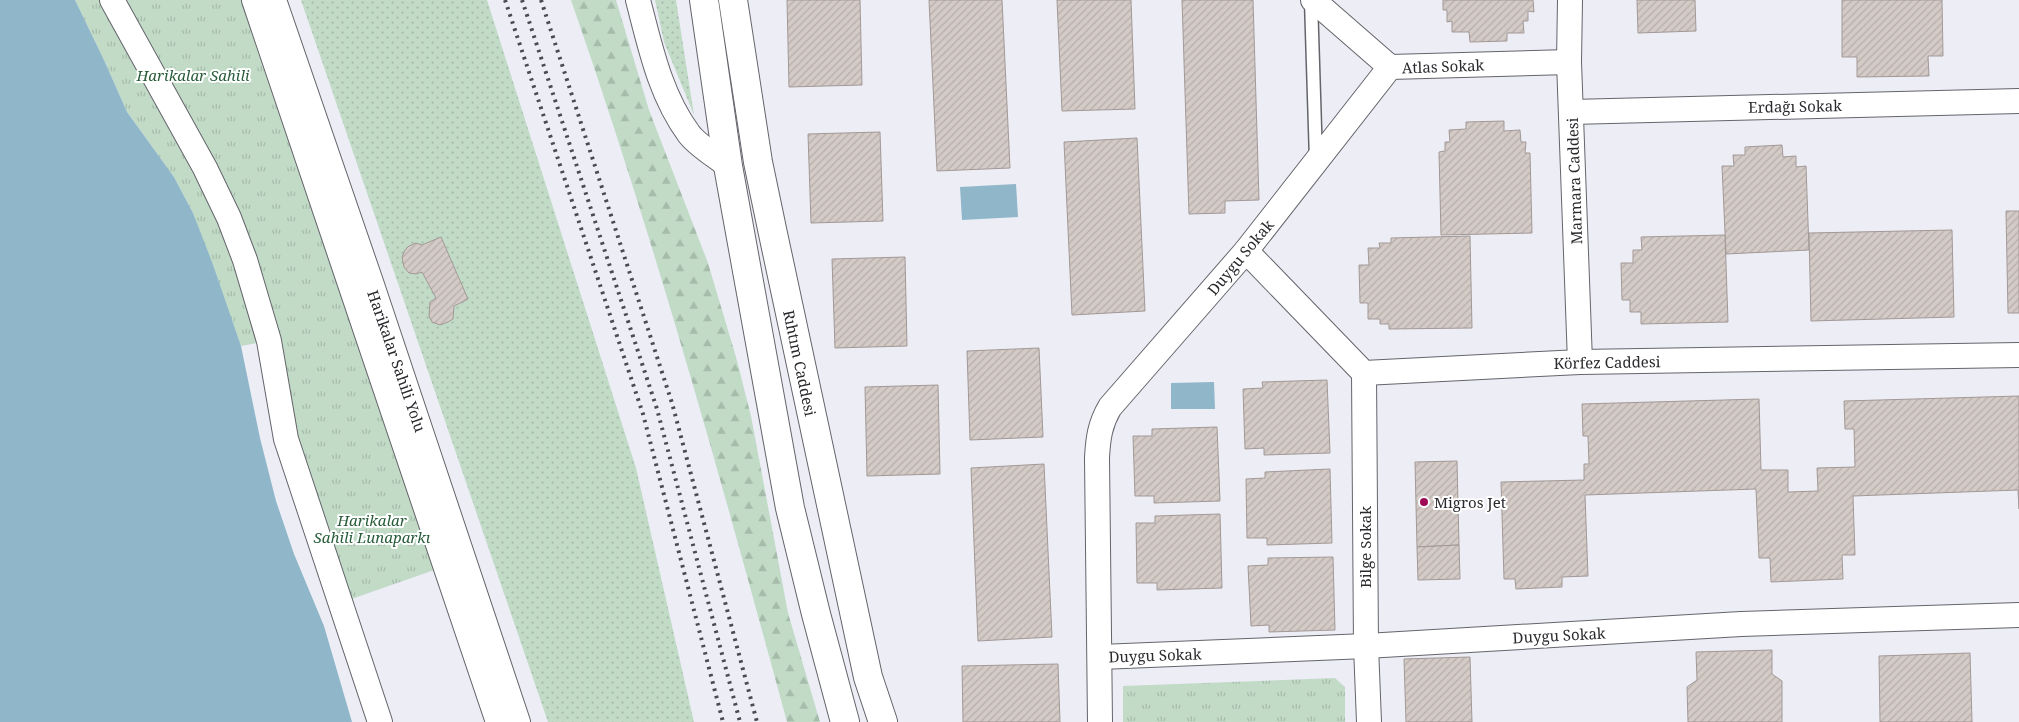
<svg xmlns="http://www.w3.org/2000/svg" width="2019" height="722" viewBox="0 0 2019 722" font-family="'Noto Serif',serif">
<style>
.grass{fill:url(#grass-dots)}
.forest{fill:url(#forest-firs)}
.park{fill:url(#park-tufts)}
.water{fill:#8fb7c9}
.building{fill:url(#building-hatch);stroke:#a29996}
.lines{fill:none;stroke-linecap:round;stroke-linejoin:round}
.lane-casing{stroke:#64646b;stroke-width:15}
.street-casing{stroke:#64646b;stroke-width:26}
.secondary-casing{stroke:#64646b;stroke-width:30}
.lane{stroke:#fff;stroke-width:12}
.street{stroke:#fff;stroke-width:24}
.secondary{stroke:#fff;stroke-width:28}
.rail{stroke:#4b4a4f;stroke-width:4;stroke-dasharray:2.5 5;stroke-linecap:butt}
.poi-dot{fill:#9e0a54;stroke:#fff;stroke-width:2}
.labels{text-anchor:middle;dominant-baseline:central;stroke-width:4;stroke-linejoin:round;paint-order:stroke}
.street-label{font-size:15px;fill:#2a292d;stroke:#fff}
.park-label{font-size:15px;font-style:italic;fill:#285c39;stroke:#fff}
.poi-label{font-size:15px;fill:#2a292d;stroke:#fff;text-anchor:start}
</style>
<defs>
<pattern id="grass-dots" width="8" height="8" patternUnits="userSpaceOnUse" patternTransform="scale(1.25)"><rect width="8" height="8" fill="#c1dbc7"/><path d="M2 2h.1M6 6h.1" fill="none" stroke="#a6bcab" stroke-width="1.8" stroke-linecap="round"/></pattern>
<pattern id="forest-firs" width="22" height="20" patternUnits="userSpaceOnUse" patternTransform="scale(1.25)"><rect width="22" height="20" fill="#c1dbc7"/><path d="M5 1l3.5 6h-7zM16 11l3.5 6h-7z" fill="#a6bcab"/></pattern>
<pattern id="park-tufts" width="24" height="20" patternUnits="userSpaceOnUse" patternTransform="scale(1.25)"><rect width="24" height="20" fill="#c1dbc7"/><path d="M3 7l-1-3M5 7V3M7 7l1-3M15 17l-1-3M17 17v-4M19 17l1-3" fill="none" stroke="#a6bcab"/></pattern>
<pattern id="building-hatch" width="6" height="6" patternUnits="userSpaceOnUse" patternTransform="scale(1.25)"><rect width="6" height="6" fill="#d4cbc7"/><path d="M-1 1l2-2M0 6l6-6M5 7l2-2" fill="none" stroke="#b6aeab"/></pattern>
</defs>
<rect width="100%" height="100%" fill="#ededf6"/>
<g class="grass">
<polygon points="301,0 487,0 636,468 694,722 548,722"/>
<polygon points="655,0 676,0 694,115 664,42"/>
</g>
<path class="forest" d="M571,0H616L649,110L708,263L736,357L751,416L788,613L820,722H787C721,479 654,238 571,0Z"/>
<g class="park">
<polygon points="75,0 246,0 443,567 340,603 268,341 241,346 193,213 174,177 127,112 104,60"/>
<polygon points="1335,678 1345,687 1345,722 1123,722 1123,686"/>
</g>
<g class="water">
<polygon points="0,0 75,0 104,60 127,112 174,177 193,213 212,262 241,346 260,438 276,501 294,554 324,626 352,722 0,722"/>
<polygon points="1016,184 1018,217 962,220 960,187"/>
<polygon points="1214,382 1215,409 1171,409 1171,383"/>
</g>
<g class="building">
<polygon points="787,0 860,0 862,85 789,87"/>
<polygon points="929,0 1002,0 1010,168 937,171"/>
<polygon points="1057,0 1131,0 1135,109 1062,111"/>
<polygon points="1182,0 1253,0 1259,200 1225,201 1225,213 1189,214"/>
<polygon points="1443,0 1533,0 1534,12 1528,11 1528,21 1523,21 1524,33 1507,33 1507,41 1470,42 1469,32 1452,32 1452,21 1447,22 1447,10 1443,10"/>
<polygon points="1637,0 1695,0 1696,31 1638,33"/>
<polygon points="1842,0 1942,0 1943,56 1928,56 1929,76 1857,77 1857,57 1842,57"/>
<polygon points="1504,121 1504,131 1520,130 1521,142 1526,142 1525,153 1530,153 1532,233 1441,235 1439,152 1445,151 1445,142 1450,142 1449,130 1466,129 1466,122"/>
<polygon points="880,132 883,221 811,223 808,134"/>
<polygon points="1137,138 1145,311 1072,315 1064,142"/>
<polygon points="1782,145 1783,157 1796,156 1796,167 1806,166 1809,250 1726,254 1722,166 1734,166 1733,155 1745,155 1745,147"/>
<polygon points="2006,211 2019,211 2019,313 2008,313"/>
<polygon points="1952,230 1954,317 1811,321 1809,233"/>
<polygon points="1725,235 1728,322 1641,324 1641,312 1630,312 1630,300 1622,300 1621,263 1633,263 1633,250 1642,250 1641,237"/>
<polygon points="1470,236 1472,328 1389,329 1389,324 1380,324 1380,319 1368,319 1368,303 1360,303 1359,265 1369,265 1368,248 1380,248 1379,243 1391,243 1391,238"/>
<polygon points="441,237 468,299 454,306 453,319 448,322 440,325 432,322 429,316 430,302 436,298 422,272 416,274 409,273 404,267 402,257 405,250 409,246 416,243 422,245"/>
<polygon points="905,257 907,346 835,348 832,259"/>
<polygon points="1039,348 1043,437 970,440 967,351"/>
<polygon points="1327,380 1330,453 1264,455 1264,448 1245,449 1243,389 1263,388 1262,382"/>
<polygon points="938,385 940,474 867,476 865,387"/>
<polygon points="2019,396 2019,509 2018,490 1853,496 1855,555 1842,555 1843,579 1771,582 1770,558 1759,558 1756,489 1585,495 1588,576 1562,577 1562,587 1516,589 1515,579 1504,579 1501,482 1584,480 1584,464 1589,464 1588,436 1583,436 1582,404 1759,399 1761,470 1788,470 1788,492 1818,491 1817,468 1855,467 1854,429 1845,429 1844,401"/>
<polygon points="1217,427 1220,501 1154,503 1154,496 1135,496 1133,436 1152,436 1152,429"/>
<polygon points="1457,461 1459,545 1417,547 1415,462"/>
<polygon points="1044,464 1052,637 978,641 971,468"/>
<polygon points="1330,469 1332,543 1267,545 1267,538 1247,538 1246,479 1265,478 1265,472"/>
<polygon points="1220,514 1222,588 1157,590 1157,583 1137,583 1136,523 1155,523 1155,516"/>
<polygon points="1459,545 1460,579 1418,580 1417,547"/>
<polygon points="1333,557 1335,630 1269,632 1269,625 1251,626 1248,566 1268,565 1268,558"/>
<polygon points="1772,650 1772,674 1782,681 1782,722 1688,722 1687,687 1697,680 1696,652"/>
<polygon points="1970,653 1972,722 1880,722 1879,656"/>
<polygon points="1470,657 1472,722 1406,722 1404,659"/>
<polygon points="1058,664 1060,722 963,722 962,666"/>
</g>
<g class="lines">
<g class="lane-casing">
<polyline id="lane" points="1311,0 1316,160"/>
</g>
<g class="street-casing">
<g id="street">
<polyline points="112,0 205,168 229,218 245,260 269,341 286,439 380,722"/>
<polyline points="254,0 498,722"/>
<polyline points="274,0 371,282 518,722"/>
<path d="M638,0C650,46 660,95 689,134C697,145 717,157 728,166"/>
<polyline points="1313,0 1390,67 1569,62"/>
<polyline points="1570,0 1569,62 1580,362"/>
<polyline points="1571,112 2019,101"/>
<polyline points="1246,251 1364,373 1580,362 2019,355"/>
<polyline points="1364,373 1366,646 1369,722"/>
<polyline points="1100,657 1366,646 1741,624 2019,615"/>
<path d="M1100,722L1097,458C1098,438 1100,424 1110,407L1246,251L1390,67"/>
</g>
</g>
<g class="secondary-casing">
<g id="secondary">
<polyline points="704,0 728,166 790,508 816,614 845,722"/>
<polyline points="733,0 758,162 772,229 868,677 883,722"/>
</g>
</g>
<use href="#lane" class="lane"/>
<use href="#street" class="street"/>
<use href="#secondary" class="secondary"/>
<g class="rail">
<polyline points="505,0 643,414 723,722"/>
<polyline points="522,0 657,409 740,722"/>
<polyline points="541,0 672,403 757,722"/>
</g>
</g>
<circle class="poi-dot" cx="1424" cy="502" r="5"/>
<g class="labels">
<g class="street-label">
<text transform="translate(1443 66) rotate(-2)">Atlas Sokak</text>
<text transform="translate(1795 106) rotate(-1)">Erdağı Sokak</text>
<text transform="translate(1574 181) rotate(-92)">Marmara Caddesi</text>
<text transform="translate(1240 257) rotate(-50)">Duygu Sokak</text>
<text transform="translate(397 361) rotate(71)">Harikalar Sahili Yolu</text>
<text transform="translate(1607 362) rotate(-1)">Körfez Caddesi</text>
<text transform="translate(800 363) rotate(78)">Rıhtım Caddesi</text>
<text transform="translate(1365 547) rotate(-90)">Bilge Sokak</text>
<text transform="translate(1559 635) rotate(-3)">Duygu Sokak</text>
<text transform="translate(1155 655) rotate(-2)">Duygu Sokak</text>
</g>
<g class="park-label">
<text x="193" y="75">Harikalar Sahili</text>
<text x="372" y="520">Harikalar<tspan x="372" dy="17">Sahili Lunaparkı</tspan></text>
</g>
<g class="poi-label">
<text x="1434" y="502">Migros Jet</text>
</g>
</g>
</svg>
